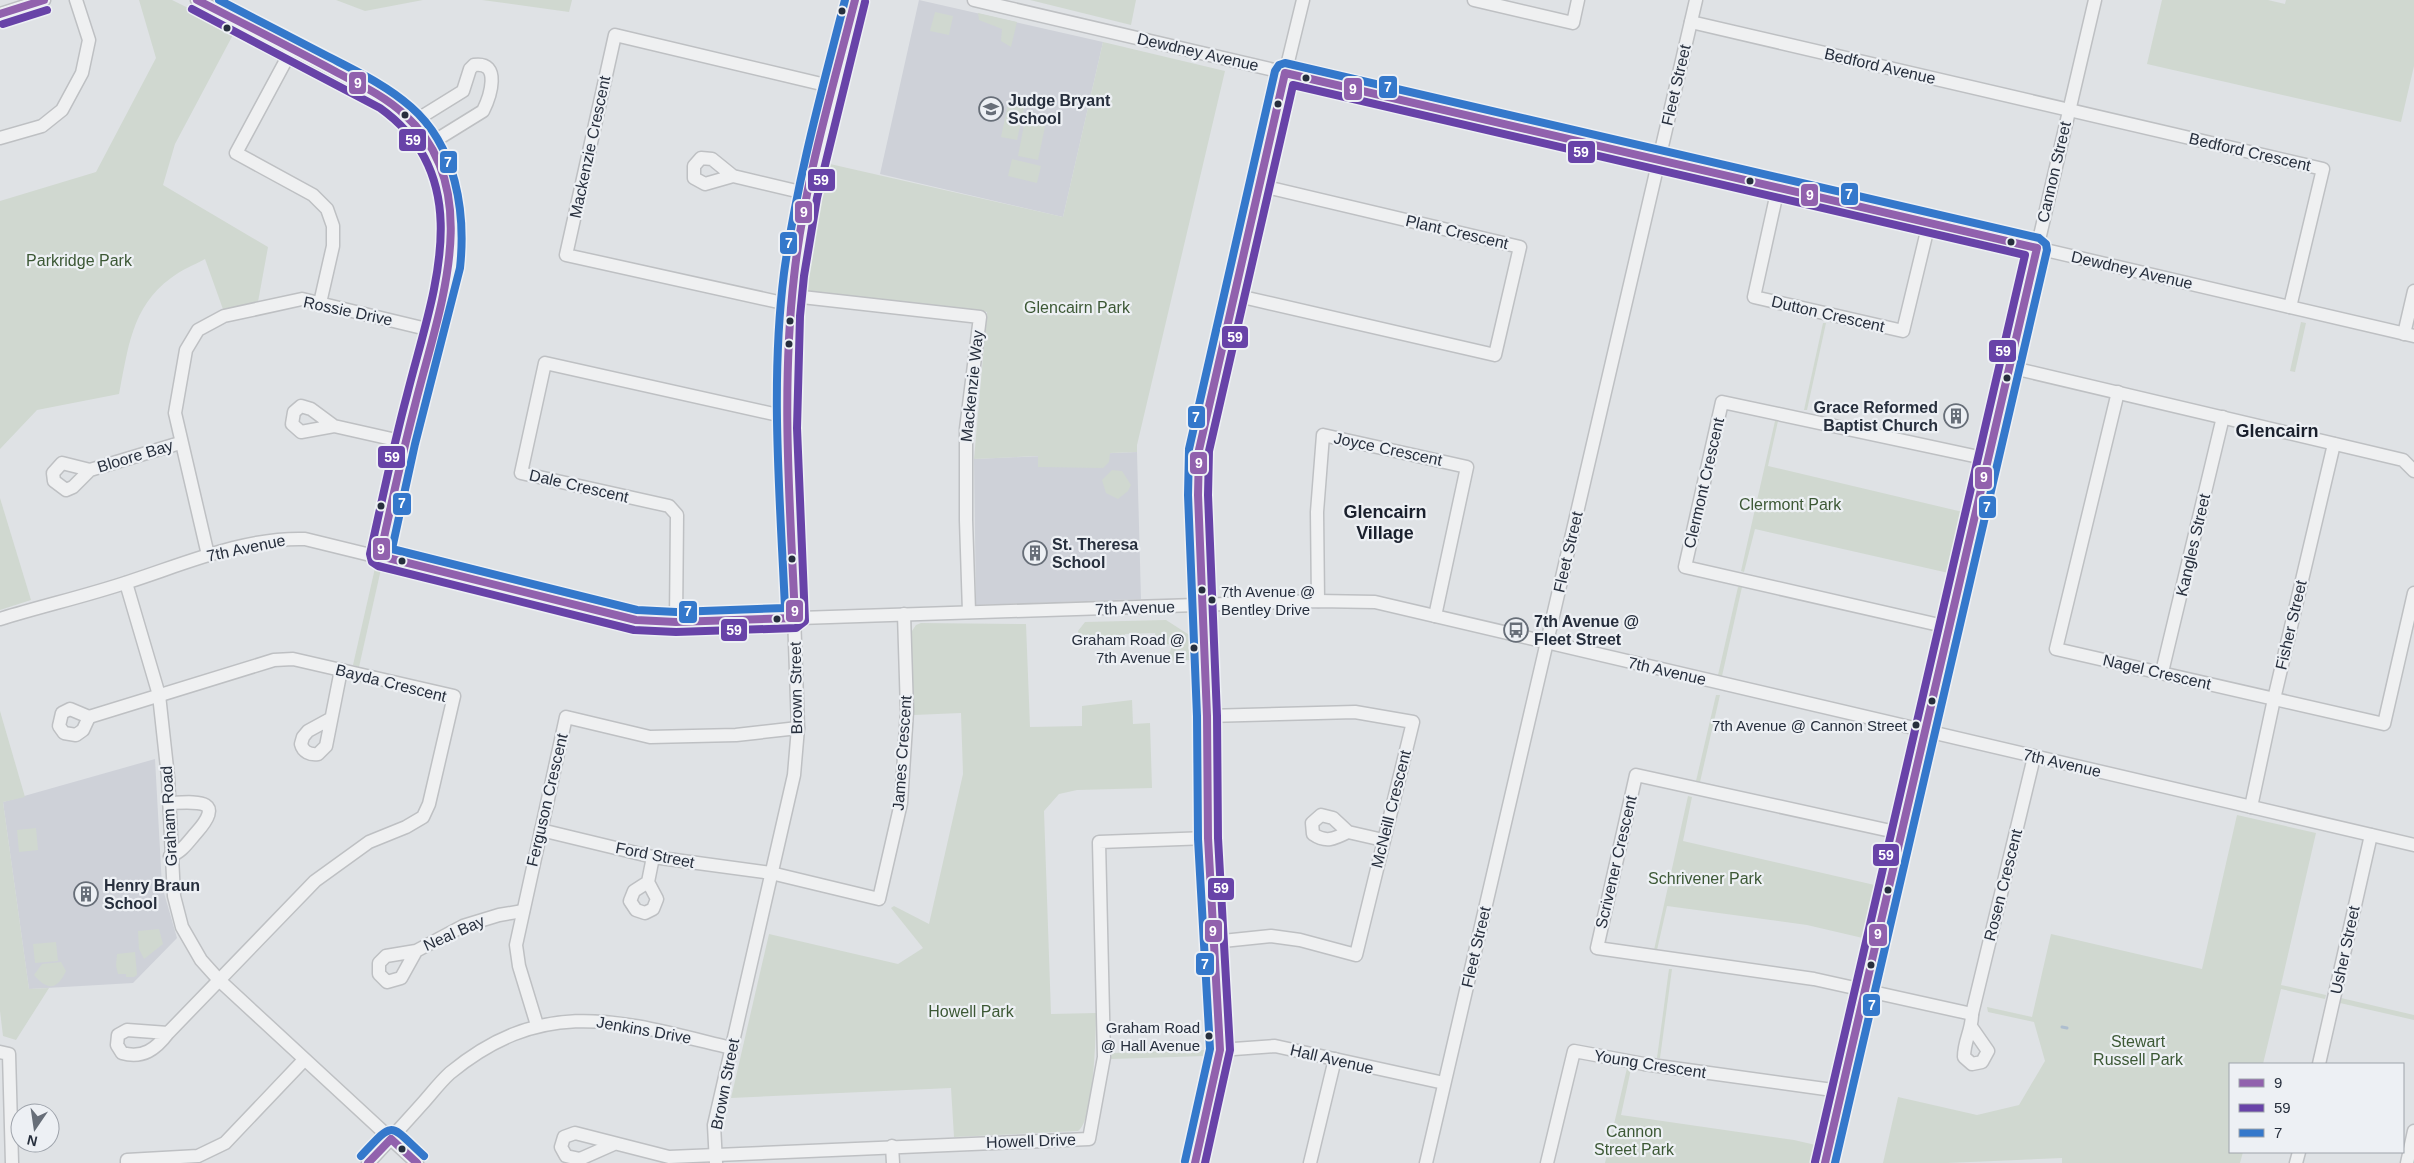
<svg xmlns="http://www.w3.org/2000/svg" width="2414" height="1163" viewBox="0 0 2414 1163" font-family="Arial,sans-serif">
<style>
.built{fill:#ced1d8}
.green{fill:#d0d8d0}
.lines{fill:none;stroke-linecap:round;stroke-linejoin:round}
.stream{stroke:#aebecf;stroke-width:3}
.minor-casing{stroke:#bec0c3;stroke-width:15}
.minor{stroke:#eff0f1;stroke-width:12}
.bus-1-casing{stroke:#edf0f4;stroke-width:11}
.bus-2-casing{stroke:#edf0f4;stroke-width:11}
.bus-3-casing{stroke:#edf0f4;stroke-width:11}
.bus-1{stroke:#9161ad;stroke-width:8}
.bus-2{stroke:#6843a8;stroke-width:8}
.bus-3{stroke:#3478cb;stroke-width:8}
.bus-dot{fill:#272f3d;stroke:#edf0f4;stroke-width:2}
.labels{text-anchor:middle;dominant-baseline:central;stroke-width:4.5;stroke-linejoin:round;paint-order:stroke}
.bus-label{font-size:15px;fill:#272f3d;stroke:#edf0f4;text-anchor:end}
.street-label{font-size:16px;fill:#272f3d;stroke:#edf0f4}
.poi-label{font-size:16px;font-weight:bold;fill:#272f3d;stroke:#edf0f4;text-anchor:start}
.park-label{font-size:16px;fill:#3c5835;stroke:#edf0f4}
.neighbourhood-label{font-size:18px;font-weight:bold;fill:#1a202d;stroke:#edf0f4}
.line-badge{stroke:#edf0f4;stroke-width:2}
.badge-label{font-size:14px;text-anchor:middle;font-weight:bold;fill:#fff}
</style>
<rect width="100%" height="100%" fill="#dfe2e5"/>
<g class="built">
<polygon points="919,0 1103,42 1063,217 880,174"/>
<polygon points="1137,452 1141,599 976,605 974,459"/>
<polygon points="155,759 162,886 177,938 133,983 29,989 3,802"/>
</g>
<g class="green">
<path d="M139,0H172L235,31L175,144L163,185L268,247L258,302L224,312L205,259C194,265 181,270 171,278C131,307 128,350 119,394L37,410L0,449V201L96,172L156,58Z"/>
<polygon points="336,0 423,0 365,11"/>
<polygon points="482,0 572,0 569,12"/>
<polygon points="1030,0 1136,0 1131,25"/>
<polygon points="2162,0 2268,0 2285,4 2286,0 2414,0 2414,66 2401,122 2147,64"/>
<polygon points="935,12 953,16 949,35 930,31"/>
<polygon points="978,13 1017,22 1011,47 1001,41 1002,29 979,20"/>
<polygon points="1103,42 1225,71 1137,445 1137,452 1110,453 1109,462 1103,468 1038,467 1038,456 974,459 987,312 805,291 809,254 830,164 1063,217"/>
<polygon points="1008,104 1024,108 1017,140 1001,137"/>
<polygon points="1033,116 1046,122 1038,160 1018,156 1025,120"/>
<polygon points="1012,159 1041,166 1037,183 1008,176"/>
<polygon points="2301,322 2306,323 2295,372 2290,371"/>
<polygon points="1823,323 1826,323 1807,410 1804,410"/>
<polygon points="1775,421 1778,421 1768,466 1967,513 1953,574 1755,529 1744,572 1741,571"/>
<polygon points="1112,470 1122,471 1131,485 1128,491 1118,499 1106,493 1102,480"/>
<polygon points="0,498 31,600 0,610"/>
<polygon points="375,568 381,569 359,667 353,665"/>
<polygon points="1738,587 1742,587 1722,676 1718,675"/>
<polygon points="1166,620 1194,638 1193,660 1158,661 1158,657 1170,652 1172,645 1156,642 1155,633 1125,634 1124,642 1082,644 1079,641 1078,631 1085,622"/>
<path d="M921,623L1026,624L1030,727L1082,726V706L1132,700L1133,724L1150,723L1152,788L1077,790L1059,794L1044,811L1051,1014L1096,1013C1096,1033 1094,1122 1078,1131L954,1137L951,1088L731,1098L769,934L898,964L923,948L891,908L894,906L929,924L963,774L961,713L914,715L910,634L916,625Z"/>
<polygon points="1716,695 1720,695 1700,782 1696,781"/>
<polygon points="0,711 25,797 3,802 29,989 49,988 16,1040 3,1036 0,1011"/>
<polygon points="1688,796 1692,797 1683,841 1879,886 1867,939 1807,925 1667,906 1657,950 1654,950"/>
<polygon points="2237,815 2316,833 2281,985 2326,995 2325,999 2281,989 2263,1064 2230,1064 2230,1152 2243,1152 2240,1163 2062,1163 2062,1158 1948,1163 1883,1163 1898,1097 1977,1115 2019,1105 2045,1061 2034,1022 1988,1012 1987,1007 2032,1017 2051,934 2202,969"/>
<polygon points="36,828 38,850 19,852 17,830"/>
<polygon points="159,929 163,944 144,959 139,949 138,931"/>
<polygon points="56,942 58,961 35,963 33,944"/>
<polygon points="135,952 137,975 134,977 126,977 126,974 118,974 116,966 117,954"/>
<path d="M61,962L66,971C57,990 48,991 34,975L42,964Z"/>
<polygon points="1669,969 1672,969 1660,1058 1657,1058"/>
<polygon points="2341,998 2414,1015 2414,1020 2340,1003"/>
<polygon points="1206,1050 1206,1056 1111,1059 1112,1053"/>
<polygon points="1627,1068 1631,1069 1621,1115 1794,1140 1820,1146 1817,1163 1605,1163"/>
</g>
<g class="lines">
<polyline class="stream" points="2062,1027 2067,1028"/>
<g class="minor-casing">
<g id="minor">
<path d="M197,0C241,23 285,45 329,68C354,82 395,101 414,124C447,164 457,216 450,266L405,442L380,556"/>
<polyline points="974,0 2414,336"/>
<polyline points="1474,0 1573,23 1578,0"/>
<polyline points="0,14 44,0"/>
<polyline points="1691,22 2323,169 2290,307"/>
<polyline points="292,49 236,153 313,195 327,209 333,226 333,246 320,303"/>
<path d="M413,122L463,91L470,69L474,65C502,61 490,97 483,111L428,145"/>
<polyline points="0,138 42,126 62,110 82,73 89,40 76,0"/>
<polyline points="733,176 705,184 694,178 694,166 701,158 712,159 733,176 809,194"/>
<polyline points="1778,188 1754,297 1903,331 1929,223"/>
<polyline points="1234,295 1495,355 1520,247 1258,185"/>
<polyline points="793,296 980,317 966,429 966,520 969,612"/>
<polyline points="792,305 566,255 615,35 834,87"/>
<polyline points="2404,334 2414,291"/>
<polyline points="2009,367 2403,460 2414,471"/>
<polyline points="2118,392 2056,649 2384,724 2414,593"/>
<polyline points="334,426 311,409 301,406 294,412 292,424 301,432 334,426 405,442"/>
<polyline points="90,470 73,487 66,490 54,481 53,473 62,463 90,470 180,443"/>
<polyline points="208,555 175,413 186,350 198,330 224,316 302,299 435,331"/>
<polyline points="126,583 159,695 168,777 174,896 182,927 201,960 219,980 417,1163"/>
<polyline points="1318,601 1317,512 1323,435 1467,467 1435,616"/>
<path d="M0,619C42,606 86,596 128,582C184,564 245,537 305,539L636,620L676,622L1318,601L1375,602L2414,845"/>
<polyline points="676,622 677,515 669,506 521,473 545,363 787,417"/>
<polyline points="1948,627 1685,567 1722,402 1988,459"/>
<polyline points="2162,672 2223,417"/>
<polygon points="70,709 89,717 83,730 76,735 64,733 59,726 62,713"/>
<polyline points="1207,716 1355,712 1413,722 1356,955 1300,940 1271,936 1213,942"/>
<path d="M89,717L274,660L293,659L454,696L429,804L423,817L406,827L369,842L315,881L168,1033C156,1049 143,1059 122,1053L117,1045L118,1035L127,1030L168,1033"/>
<path d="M330,719L308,731L303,737L301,744C303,752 310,755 318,754L326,746L341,670"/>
<path d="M169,803C196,802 227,798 196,833C188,842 182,852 170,856"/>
<polyline points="2251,807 2274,699 2334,444"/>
<polyline points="541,830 653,857 771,873 879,899 901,803 907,711 904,614"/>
<path d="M1348,832C1334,839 1326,843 1313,834L1312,823L1321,815L1333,818L1348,832L1383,840"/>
<polyline points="1900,833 1636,775 1597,948 1814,979 1972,1014"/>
<polyline points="648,882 634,891 630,901 636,910 645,913 653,909 657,899 648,882 653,857"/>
<polyline points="416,951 401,978 387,982 379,974 379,963 386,956 416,951 463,926 499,915 523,911"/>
<polyline points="537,1025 519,966 516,945 566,717 650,737 736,735 798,728"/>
<path d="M1972,1028L1988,1051L1982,1062L1972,1064L1964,1057C1964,1040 1972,1031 1972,1014L2034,757"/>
<polyline points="1220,1050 1275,1046 1444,1083"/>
<polyline points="0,1052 9,1054 12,1163"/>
<polyline points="2319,1064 2371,835"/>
<polyline points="614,1144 580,1159 566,1156 561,1147 564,1137 575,1133 669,1157 1089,1139 1104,1057 1099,842 1208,838"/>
<polyline points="892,1146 893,1163"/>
<polyline points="127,1163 127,1160 198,1156 225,1143 304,1060"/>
<path d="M368,1163C387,1143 404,1124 422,1104C431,1094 440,1082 450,1073C546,994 623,1022 731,1048"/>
<polyline points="716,1163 714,1125 794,775 798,728 787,417 790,314 798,250 809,194 855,0"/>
<polyline points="1195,1163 1220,1050 1208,838 1207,716 1198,495 1199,450 1258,185 1303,0"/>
<polyline points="1310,1163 1335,1059"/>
<polyline points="1426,1163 1696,0"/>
<polyline points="1547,1163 1574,1051 1644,1064 1840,1091"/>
<polyline points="1825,1163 1826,1152 2095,0"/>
<polyline points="2296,1163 2299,1152"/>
<polyline points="2407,1163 2414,1131"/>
</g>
</g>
<use href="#minor" class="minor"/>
<g class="bus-1-casing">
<g id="bus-1">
<path d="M197,0C244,24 292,48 338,73C361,85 386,97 405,115C488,190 437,315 415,405C402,455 391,505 380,556L636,620L676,622L795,618C790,505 781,391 794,277C804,183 832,91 855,0"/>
<polyline points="0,14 44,0"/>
<polyline points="368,1163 391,1139 417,1163"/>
<polyline points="1195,1163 1220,1050 1208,838 1207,716 1198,495 1199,450 1285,73 2037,248 1825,1163"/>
</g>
</g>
<g class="bus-2-casing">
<g id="bus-2">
<path d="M192,9L380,108C481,180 431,298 407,395C393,447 382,501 370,554L372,562L378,566L634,630L676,632L796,628L805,621L797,428L800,316L804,276L817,198L865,2"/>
<polyline points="3,24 47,10"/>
<polyline points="1205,1163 1230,1050 1218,838 1217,716 1208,495 1209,451 1293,85 2025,255 1815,1162"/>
</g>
</g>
<g class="bus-3-casing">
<g id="bus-3">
<path d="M219,0C255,19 291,37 327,56C356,71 386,85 411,107C456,146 466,212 460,268L415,444L392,549L637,610L676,612L785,608C780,497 770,384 784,273C797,180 822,90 845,0"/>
<path d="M361,1156C395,1120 388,1123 424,1156"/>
<polyline points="1185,1161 1210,1049 1198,839 1197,716 1188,495 1189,449 1275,71 1279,65 1285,63 2039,238 2046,244 2047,250 1835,1163"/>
</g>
</g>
<use href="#bus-1" class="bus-1"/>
<use href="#bus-2" class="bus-2"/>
<use href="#bus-3" class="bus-3"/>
</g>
<defs>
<g id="school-ring" transform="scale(1.25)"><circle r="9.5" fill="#edf0f4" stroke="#676e78" stroke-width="1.5"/><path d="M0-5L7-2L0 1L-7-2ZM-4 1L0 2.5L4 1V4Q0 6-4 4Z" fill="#676e78"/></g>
<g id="building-ring" transform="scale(1.25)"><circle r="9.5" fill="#edf0f4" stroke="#676e78" stroke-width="1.5"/><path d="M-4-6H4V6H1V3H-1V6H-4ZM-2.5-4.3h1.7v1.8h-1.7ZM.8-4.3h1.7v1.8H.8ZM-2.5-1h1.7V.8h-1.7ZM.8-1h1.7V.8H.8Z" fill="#676e78"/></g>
<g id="bus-ring" transform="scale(1.25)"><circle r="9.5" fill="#edf0f4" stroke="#676e78" stroke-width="1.5"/><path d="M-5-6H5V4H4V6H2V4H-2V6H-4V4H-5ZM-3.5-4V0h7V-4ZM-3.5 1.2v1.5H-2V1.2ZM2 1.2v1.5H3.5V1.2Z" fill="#676e78"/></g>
</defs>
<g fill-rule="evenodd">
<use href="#school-ring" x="991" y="109"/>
<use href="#building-ring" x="1956" y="416"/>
<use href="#building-ring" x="1035" y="553"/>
<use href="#bus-ring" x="1516" y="630"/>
<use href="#building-ring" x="86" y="894"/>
</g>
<g class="bus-dot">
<circle cx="842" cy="11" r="4.5"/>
<circle cx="227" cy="28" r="4.5"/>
<circle cx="1306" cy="78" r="4.5"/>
<circle cx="1278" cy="104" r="4.5"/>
<circle cx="405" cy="115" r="4.5"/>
<circle cx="1750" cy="181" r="4.5"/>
<circle cx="2011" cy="242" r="4.5"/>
<circle cx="790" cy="321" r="4.5"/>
<circle cx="789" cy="344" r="4.5"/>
<circle cx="2007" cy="378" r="4.5"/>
<circle cx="381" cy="506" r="4.5"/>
<circle cx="792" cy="559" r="4.5"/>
<circle cx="402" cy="561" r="4.5"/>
<circle cx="1202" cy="590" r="4.5"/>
<circle cx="1212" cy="600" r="4.5"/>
<circle cx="777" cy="619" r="4.5"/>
<circle cx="1194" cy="648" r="4.5"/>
<circle cx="1932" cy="701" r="4.5"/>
<circle cx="1916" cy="725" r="4.5"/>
<circle cx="1888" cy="890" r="4.5"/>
<circle cx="1871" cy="965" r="4.5"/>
<circle cx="1209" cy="1036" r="4.5"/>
<circle cx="402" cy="1149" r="4.5"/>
</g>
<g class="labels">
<g class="bus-label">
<text x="1221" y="591" text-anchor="start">7th Avenue @<tspan x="1221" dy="18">Bentley Drive</tspan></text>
<text x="1185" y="639">Graham Road @<tspan x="1185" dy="18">7th Avenue E</tspan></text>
<text x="1907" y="725">7th Avenue @ Cannon Street</text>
<text x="1200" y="1027">Graham Road<tspan x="1200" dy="18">@ Hall Avenue</tspan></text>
</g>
<g class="street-label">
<text transform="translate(1198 52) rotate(13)">Dewdney Avenue</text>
<text transform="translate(1880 66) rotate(13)">Bedford Avenue</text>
<text transform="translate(1676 85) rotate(-77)">Fleet Street</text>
<text transform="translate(590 147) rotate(-78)">Mackenzie Crescent</text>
<text transform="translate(2250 152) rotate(13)">Bedford Crescent</text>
<text transform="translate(2054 172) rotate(-77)">Cannon Street</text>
<text transform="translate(1457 232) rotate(13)">Plant Crescent</text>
<text transform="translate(2132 270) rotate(13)">Dewdney Avenue</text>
<text transform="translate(348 311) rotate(12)">Rossie Drive</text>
<text transform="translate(1828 314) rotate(13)">Dutton Crescent</text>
<text transform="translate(972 386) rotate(-84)">Mackenzie Way</text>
<text transform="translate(1388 449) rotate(12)">Joyce Crescent</text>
<text transform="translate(135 456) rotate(-17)">Bloore Bay</text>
<text transform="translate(1704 483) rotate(-77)">Clermont Crescent</text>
<text transform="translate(579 486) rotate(13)">Dale Crescent</text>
<text transform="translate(2193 545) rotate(-77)">Kangles Street</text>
<text transform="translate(246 548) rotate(-12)">7th Avenue</text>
<text transform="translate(1568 552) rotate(-77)">Fleet Street</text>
<text transform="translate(1135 608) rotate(-2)">7th Avenue</text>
<text transform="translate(2291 625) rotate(-77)">Fisher Street</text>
<text transform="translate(1667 671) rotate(13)">7th Avenue</text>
<text transform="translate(2157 672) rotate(13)">Nagel Crescent</text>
<text transform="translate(391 683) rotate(14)">Bayda Crescent</text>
<text transform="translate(796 688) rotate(-91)">Brown Street</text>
<text transform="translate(902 753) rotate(-86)">James Crescent</text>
<text transform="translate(2062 763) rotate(13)">7th Avenue</text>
<text transform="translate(547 800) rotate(-77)">Ferguson Crescent</text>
<text transform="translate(1391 809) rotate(-76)">McNeill Crescent</text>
<text transform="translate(169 816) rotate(-93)">Graham Road</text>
<text transform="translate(655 855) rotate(11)">Ford Street</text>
<text transform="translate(1616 862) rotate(-77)">Scrivener Crescent</text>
<text transform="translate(2003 885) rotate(-76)">Rosen Crescent</text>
<text transform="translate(454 933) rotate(-24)">Neal Bay</text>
<text transform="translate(1476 947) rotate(-77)">Fleet Street</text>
<text transform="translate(2345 950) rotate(-78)">Usher Street</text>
<text transform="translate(644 1030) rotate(10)">Jenkins Drive</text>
<text transform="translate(1332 1059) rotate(13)">Hall Avenue</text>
<text transform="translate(1650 1064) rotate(9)">Young Crescent</text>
<text transform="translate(725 1084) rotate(-79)">Brown Street</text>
<text transform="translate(1031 1141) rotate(-2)">Howell Drive</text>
</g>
<g class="poi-label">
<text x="1008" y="100">Judge Bryant<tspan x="1008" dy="18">School</tspan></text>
<text x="1938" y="407" text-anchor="end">Grace Reformed<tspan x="1938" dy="18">Baptist Church</tspan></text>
<text x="1052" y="544">St. Theresa<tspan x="1052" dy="18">School</tspan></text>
<text x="1534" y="621">7th Avenue @<tspan x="1534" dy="18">Fleet Street</tspan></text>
<text x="104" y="885">Henry Braun<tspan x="104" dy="18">School</tspan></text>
</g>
<g class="park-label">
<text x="79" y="260">Parkridge Park</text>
<text x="1077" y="307">Glencairn Park</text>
<text x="1790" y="504">Clermont Park</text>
<text x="1705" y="878">Schrivener Park</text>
<text x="971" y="1011">Howell Park</text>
<text x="2138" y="1041">Stewart<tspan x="2138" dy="18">Russell Park</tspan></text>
<text x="1634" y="1131">Cannon<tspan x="1634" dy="18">Street Park</tspan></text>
</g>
<g class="neighbourhood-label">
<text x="2277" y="431">Glencairn</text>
<text x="1385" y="512">Glencairn<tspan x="1385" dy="21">Village</tspan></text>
</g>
</g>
<g class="line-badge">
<rect x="348" y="71" width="19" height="24" rx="5" fill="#9161ad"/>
<rect x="1378" y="75" width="20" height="24" rx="5" fill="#3478cb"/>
<rect x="1343" y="77" width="20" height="24" rx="5" fill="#9161ad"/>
<rect x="398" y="128" width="29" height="24" rx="5" fill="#6843a8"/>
<rect x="1567" y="140" width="29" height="24" rx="5" fill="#6843a8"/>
<rect x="439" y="150" width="19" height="24" rx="5" fill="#3478cb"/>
<rect x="807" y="168" width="29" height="24" rx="5" fill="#6843a8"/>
<rect x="1840" y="182" width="19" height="24" rx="5" fill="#3478cb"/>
<rect x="1800" y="183" width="19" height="24" rx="5" fill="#9161ad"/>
<rect x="794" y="200" width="19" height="24" rx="5" fill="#9161ad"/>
<rect x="779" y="231" width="19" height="24" rx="5" fill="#3478cb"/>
<rect x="1221" y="325" width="28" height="24" rx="5" fill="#6843a8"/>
<rect x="1988" y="339" width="29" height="24" rx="5" fill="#6843a8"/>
<rect x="1187" y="405" width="19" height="24" rx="5" fill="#3478cb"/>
<rect x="377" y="445" width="29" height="24" rx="5" fill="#6843a8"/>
<rect x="1189" y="451" width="19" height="24" rx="5" fill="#9161ad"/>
<rect x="1974" y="466" width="19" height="24" rx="5" fill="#9161ad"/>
<rect x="392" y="492" width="20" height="24" rx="5" fill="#3478cb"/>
<rect x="1978" y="495" width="19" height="24" rx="5" fill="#3478cb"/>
<rect x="372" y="537" width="19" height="24" rx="5" fill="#9161ad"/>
<rect x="785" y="599" width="19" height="24" rx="5" fill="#9161ad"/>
<rect x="678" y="600" width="20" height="24" rx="5" fill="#3478cb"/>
<rect x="720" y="618" width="28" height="24" rx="5" fill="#6843a8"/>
<rect x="1872" y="843" width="28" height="24" rx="5" fill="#6843a8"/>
<rect x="1207" y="877" width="28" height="24" rx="5" fill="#6843a8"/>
<rect x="1204" y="919" width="19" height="24" rx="5" fill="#9161ad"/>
<rect x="1868" y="923" width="20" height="24" rx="5" fill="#9161ad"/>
<rect x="1195" y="952" width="20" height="24" rx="5" fill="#3478cb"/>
<rect x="1862" y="993" width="19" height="24" rx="5" fill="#3478cb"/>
</g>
<g class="badge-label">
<text x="358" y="88">9</text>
<text x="1388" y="92">7</text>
<text x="1353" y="94">9</text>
<text x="413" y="145">59</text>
<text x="1581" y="157">59</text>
<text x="448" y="167">7</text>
<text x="821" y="185">59</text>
<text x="1849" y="199">7</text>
<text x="1810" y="200">9</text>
<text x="804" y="217">9</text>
<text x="789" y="248">7</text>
<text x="1235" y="342">59</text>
<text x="2003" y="356">59</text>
<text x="1196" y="422">7</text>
<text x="392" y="462">59</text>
<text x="1199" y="468">9</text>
<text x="1984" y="482">9</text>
<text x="402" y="508">7</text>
<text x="1987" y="512">7</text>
<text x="381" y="554">9</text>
<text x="795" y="616">9</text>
<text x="688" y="616">7</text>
<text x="734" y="635">59</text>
<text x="1886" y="860">59</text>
<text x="1221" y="893">59</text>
<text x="1213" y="936">9</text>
<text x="1878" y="939">9</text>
<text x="1205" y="969">7</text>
<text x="1872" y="1010">7</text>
</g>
<rect x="2229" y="1063" width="175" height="90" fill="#edf0f4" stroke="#9ea3ab"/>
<rect x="2239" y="1079" width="25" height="8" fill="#9161ad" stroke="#9ea3ab"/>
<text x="2274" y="1088" font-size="15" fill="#272f3d">9</text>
<rect x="2239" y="1104" width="25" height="8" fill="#6843a8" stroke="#9ea3ab"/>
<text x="2274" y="1113" font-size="15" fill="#272f3d">59</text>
<rect x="2239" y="1129" width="25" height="8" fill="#3478cb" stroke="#9ea3ab"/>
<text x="2274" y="1138" font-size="15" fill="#272f3d">7</text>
<g transform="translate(35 1128) rotate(193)"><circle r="24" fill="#edf0f4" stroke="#9ea3ab"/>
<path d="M0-4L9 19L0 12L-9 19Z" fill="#676e78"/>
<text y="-8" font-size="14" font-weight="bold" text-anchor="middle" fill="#272f3d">N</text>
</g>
</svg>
